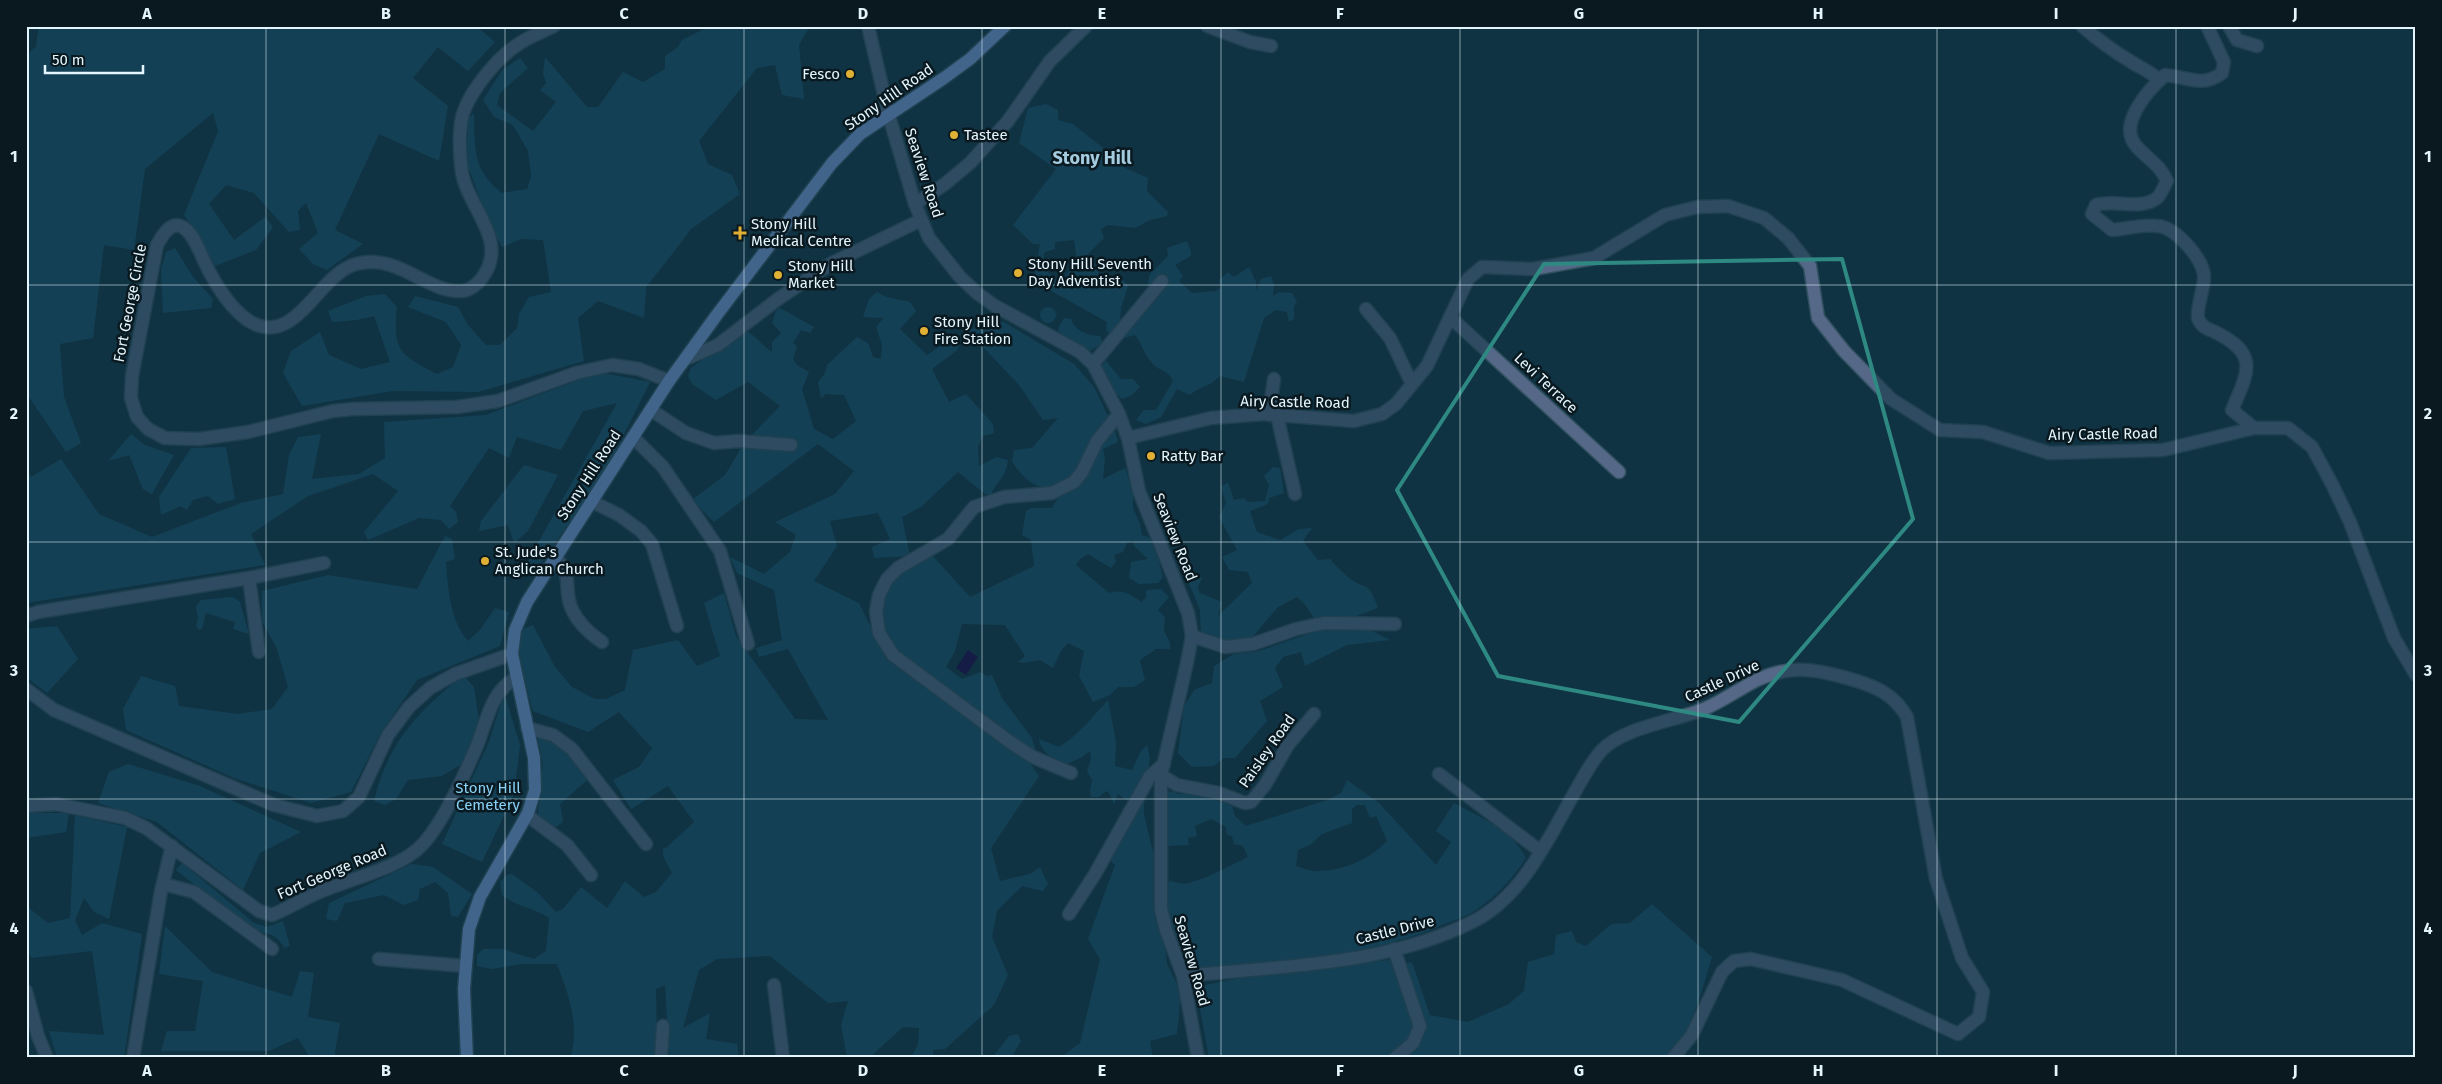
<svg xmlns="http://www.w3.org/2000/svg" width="2442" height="1084" viewBox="0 0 2442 1084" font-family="'Fira Sans',sans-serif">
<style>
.green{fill:#18516a;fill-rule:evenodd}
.water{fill:#1b0048}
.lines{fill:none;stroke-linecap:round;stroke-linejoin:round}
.minor-casing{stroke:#325261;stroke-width:15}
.primary-casing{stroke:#325261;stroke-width:15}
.minor{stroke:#566887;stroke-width:12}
.primary{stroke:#7ba0df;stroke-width:12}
.marked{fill:none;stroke:#2f8983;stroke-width:4;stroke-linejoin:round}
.grid{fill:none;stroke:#e5f5fd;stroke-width:1;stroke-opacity:0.55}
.poi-dot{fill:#e0b034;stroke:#0a1920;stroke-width:2}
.labels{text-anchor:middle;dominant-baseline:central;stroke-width:5;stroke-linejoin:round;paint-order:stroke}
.poi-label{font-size:15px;fill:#e5f5fd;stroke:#0a1920;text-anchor:start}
.street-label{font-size:15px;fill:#e5f5fd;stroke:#0a1920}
.park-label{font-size:15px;fill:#89d2f7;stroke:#0a1920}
.quarter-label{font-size:18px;font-weight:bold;fill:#a5cbdf;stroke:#0a1920}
.neatline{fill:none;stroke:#e5f5fd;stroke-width:2}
.grid-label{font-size:16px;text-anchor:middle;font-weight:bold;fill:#e5f5fd}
</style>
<rect width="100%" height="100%" fill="#103343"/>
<g class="green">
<polygon points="39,26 476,26 495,42 468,71 438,47 413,78 448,106 439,161 379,134 335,230 363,244 327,270 313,264 299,249 318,233 306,203 298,211 300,230 289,232 254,193 226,185 209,204 234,240 265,217 273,227 256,250 215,266 184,215 218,131 213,113 145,169 134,250 104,245 93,338 60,344 64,397 81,443 66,452 29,397 26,398 26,56 36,46"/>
<path d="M710,26H810L799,45L804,99L782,95L775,65L757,68L699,141L708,164L732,175L740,194L691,229L673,253L646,287L644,318L598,301L578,318L584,361L478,392L393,391L302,406L283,373L291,351L320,332L329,355L361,369L390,362L374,316L357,320L332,322L328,311L366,296L385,294L397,307C392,351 400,355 437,374L453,367L461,345L446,322L408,307L415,296L458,307L468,325L486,345H500L517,328L519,314L529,297L551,292L543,240L521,239L502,247L490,225L467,164L468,119L474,113C475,148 472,170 502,193L527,189L531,176L528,151L513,125L494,117L483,100L502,70L520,58L528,68L500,93L497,105L533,131L556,102L540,90L546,83L543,73L545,57L587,107H598L623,72L643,82L665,69V56L678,47L682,40Z"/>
<path d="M1046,104L1058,110V120L1073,124L1088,136L1102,147L1116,164L1148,178L1147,191L1168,212L1167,216L1150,220L1135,228L1108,225L1101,229L1104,238L1088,254C1097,264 1098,276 1106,286L1112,279L1120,277L1128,286L1121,308L1119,336L1111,337L1106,329L1107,322L1053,292L1034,278L1040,244H1033L1013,225L1056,169L1019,143L1028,108ZM1074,240L1077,262L1064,277L1058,280C1046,273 1041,266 1045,252L1055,249V242Z"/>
<path d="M1187,241L1191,251V256L1175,265L1183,276L1179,281L1192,293L1216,291L1221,287L1219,280L1228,272L1234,277L1249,267L1256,282V291L1261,279L1271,276L1274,285L1273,296L1279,292L1292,293L1297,302L1294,306V319L1289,322L1287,312L1276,310L1264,318L1244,382L1220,376C1208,388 1202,385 1190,395L1177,389L1161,417L1146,424L1136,420L1144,410H1156L1173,381C1167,368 1159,372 1152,363C1144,355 1142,343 1135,335L1124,338L1165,284L1145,300L1150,274L1168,256L1167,248Z"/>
<polygon points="175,248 193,277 213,299 211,308 163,313 161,270 166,252"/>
<path d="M877,292L886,297L910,302L916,311L900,329L927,355L951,339L960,345L956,351L932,369L949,402L966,394L993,424L994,433L983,436L978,447L979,466L997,457L1008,460C1006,477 999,479 992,492L993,495L985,494L958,472L921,507L902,517L910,556L874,558L872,547L890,539L878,513L830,521L837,546L814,581L859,603L887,660L1030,763L1039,776L991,848L1000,881L1030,874L1040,867L1048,884L1043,891L1022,886L997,911L992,937L1008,975L994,1005L945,1049L933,1050V1058H911L918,1044L919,1028L903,1027L869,1058H847L841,1025L848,1001L828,1003L770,956L717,959L699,970L683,1028L710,1013L706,1039L737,1044L739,1058H669L665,985L656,989L657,1039L653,1058H570C581,1027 568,993 557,964H521L492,969L477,966V955L483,949H502L534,959L546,951L549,918C533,907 517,907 502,895L500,882L507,875L512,874L537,892L556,912L563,909L581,887L607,908L625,881L644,897L656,892L672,873L663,856V849L667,847L694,822L668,786L631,809L613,780L639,767L652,748L619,712L588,732L533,711L518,654L521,630L533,625L555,667L572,687L595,699H606L625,690L633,650L678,640L697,666L720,656L704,603L724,593L736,636L795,719L828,720L788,649L759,657L756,648L782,640L774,590L737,573L730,557L764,574L790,552L796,535L775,522L835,494L854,471L818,444L714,522L692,500L725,475L744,443L780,406L748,382L716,400L692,384L688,376L691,368L743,330C759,336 759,344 772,352V342L781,333L772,323L776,311L780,308L814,327L810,333L801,330L793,343L797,347L793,359L797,365L809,372L802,389L814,429L833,439L856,421L844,395L826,394L821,398L818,382L825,373L827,365L857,337L868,343L873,357L881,359L882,345L876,327L884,318L863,317L869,299Z"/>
<circle cx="1048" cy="315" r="8"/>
<path d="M1064,318L1071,319C1075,331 1088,336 1100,336L1103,343L1088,352L1059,335L1058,328Z"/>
<path d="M1004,322L1074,364L1094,387L1108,416C1101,428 1081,470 1072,477C1048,498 1026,485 1012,461L1014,450L1032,448L1058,418L1043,420L1019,385L967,330Z"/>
<polygon points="1106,361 1121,379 1133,379 1140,387 1132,395 1122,399 1113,390 1100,368"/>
<polygon points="599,372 650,382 609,464 532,577 526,564 617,403 583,411 561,450 517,437 509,458 489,448 450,506 456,512 458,522 449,529 441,520 419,518 368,540 364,532 398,491 373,474 308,496 251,534 265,565 26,603 26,469 31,477 61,459 99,514 152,537 241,503 283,494 289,455 298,437 321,434 312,479 359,474 385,458 384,422 486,415"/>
<path d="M1114,427L1118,442L1103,449L1105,458L1103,479L1125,468L1133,491V508L1140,524L1142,535L1153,539L1163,577L1158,583L1139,584L1129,578L1131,562L1148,559L1134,546L1133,541L1127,543L1123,552L1114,555L1116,562L1111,568L1088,554L1080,559L1076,565L1109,593C1122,589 1131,594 1141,602L1146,598V590L1161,589L1169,597L1158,610L1165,617L1164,631L1170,643V649H1155C1151,655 1144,655 1140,661L1145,680L1134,687H1118L1110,695L1093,702L1079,676L1084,651L1068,643L1061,651L1053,668L1040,660L1024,663L1018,662L1025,656L1005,625L962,624L955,651L946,667L962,679L981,672L987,676L992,675L1002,698L1032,738L1037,756L896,654L884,632L880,611L884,596L899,572L931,554L970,597L1034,566L1031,540L1022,535L1026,511L1032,508H1052L1062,491Z"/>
<polygon points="131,434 145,445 174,455 152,494 143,489 129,455 108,461"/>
<polygon points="226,447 235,499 218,504 208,496 193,500 187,510 181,506 161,515 159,497 191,448"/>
<polygon points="524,465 558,475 528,531 514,543 508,525 479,531 481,521"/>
<path d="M1273,467L1280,468L1284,493L1269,498L1268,504L1250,511L1257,532L1280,540L1299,529L1312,528L1303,541L1318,560L1330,559C1335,565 1341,571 1347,576C1365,592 1368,578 1378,608L1349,619L1333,616L1314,618L1304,603L1297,597L1278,607L1249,641L1229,647L1201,639L1200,610L1188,581L1193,574L1202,578L1198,587L1200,593L1222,602L1218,616L1252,583L1248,572L1229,570L1222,557L1237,550L1219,517L1226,503L1221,487L1228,482L1234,500L1244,498L1248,502L1265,501L1269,485L1264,476Z"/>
<path d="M445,536L452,539L455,559L446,562C448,588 450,621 468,641L480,630L495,608L509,612L500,646L417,680L380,734L351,792L311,803L234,778L126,730L123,709L141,676L175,686L179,706L238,714L272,709L288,687L277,649L262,621V591L328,575L417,589Z"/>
<polygon points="233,597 240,602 249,634 233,629 235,622 206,613 202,629 199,630 196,626 198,619 196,606 201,600"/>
<polygon points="57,626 78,659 47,693 26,677 26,629"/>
<polygon points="1338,627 1372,631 1390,640 1347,645 1305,666 1301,652 1283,657 1275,668 1283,687 1260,701 1267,721 1235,758 1224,758 1214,766 1192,767 1178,753 1184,707 1194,690 1212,683 1214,666 1234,654 1259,651 1322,629"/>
<path d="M463,675L474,687L479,721L462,764L442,776L408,780L396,799L385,805L374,801C388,742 418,712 463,675Z"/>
<polygon points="504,693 520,745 514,794 482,862 442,844 489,742"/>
<path d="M1108,700L1116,742L1115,766L1132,770L1141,751L1147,745L1150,758L1144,794V815L1156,864L1167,964L1181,992L1177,1034L1150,1041L1153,1058H1066L1065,1054L1080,1043L1100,959L1088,939L1115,865L1106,856L1119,836L1128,801L1118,794L1114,804L1109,793L1106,791L1099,797H1091L1090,790L1092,780L1087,771L1091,759L1090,751L1082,757L1067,764C1055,760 1041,753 1039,739L1059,747C1079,735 1092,717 1108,700Z"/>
<polygon points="545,738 566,753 587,780 560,804 563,821 553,830 540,821 538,812 543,763 538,739"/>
<polygon points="128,764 200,786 301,832 260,853 243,890 157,822 98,803 109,772"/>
<path d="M1347,780L1379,803L1436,865L1451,842L1436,831L1454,803C1479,817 1513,830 1526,858C1512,879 1497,896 1476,910C1467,916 1455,920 1445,924C1367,958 1280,961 1197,968L1183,960L1166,914L1169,881L1185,884L1205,878L1248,857L1243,846L1234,844L1232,836L1227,835L1226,827L1211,819L1195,826L1197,836L1188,838L1189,845L1164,846V793L1174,791L1178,794C1199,792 1212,799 1232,806L1235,816L1246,826L1330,799L1341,793ZM1357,805H1365L1370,818L1376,816L1387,841C1370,859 1345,870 1320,871C1312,872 1303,868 1296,866L1298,850L1310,845L1322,834L1352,823V809Z"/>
<polygon points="26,813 69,813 66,832 26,838"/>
<polygon points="75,815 127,827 109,919 94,912 84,898 75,920 82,935 102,923 142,934 124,1058 57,1058 49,1031 104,1035 92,951 32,958 26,951 26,906 48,923 70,918"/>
<path d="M182,863L254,923L267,927L283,921L290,946L284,948C277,934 269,933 254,932L176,870Z"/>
<polygon points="412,864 433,867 472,894 458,917 451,916 448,893 435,882 420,889 418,900 404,905 384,895 345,903 337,921 326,919 329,903"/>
<path d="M1652,904L1712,957C1701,993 1693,1029 1668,1058H1209L1196,987L1273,971L1390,960L1409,1014L1421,1013L1405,963L1412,962L1430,1015L1468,1022L1509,1004L1524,991L1528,962L1554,954L1556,935L1572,931L1576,942L1586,946L1611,924L1630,923Z"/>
<polygon points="165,926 212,972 292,997 300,971 314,973 308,1017 340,1023 334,1058 310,1058 298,1038 269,1051 161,1051 167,1031 195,1031 203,981 159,974"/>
<polygon points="1018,1034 1021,1041 1011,1058 992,1058 1009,1036"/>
</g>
<polygon class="water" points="968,650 978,657 966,675 956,668"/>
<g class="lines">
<g class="minor-casing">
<g id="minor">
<path d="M554,26C542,32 528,37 517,45C496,59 464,97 461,123C459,138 460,158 462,173C468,208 510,241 482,278C478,284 469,291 461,291C427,293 399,253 356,264C318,274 295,350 249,321C228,307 214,282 204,261C199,250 194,235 184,228C171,219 162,236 157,245L132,376L131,398L137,417L148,429L165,438L199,439L248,432L333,411L353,409L457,407L498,401L576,373L612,365L639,369L669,381"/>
<polyline points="868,26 889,116 915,204 929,238 960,277 977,293 995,306 1080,352 1093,364 1119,414 1128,438 1139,491 1188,613 1192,636 1187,663 1161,775 1161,909 1166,930 1183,976 1198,1058"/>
<polyline points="1207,26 1250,42 1271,46"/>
<path d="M2082,26C2097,39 2113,51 2130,61C2140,68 2150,71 2159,80"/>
<path d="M2207,26L2224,62L2222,73C2202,88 2188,77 2165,75C2149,89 2116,125 2137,147C2148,159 2161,166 2167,181C2164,186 2161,195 2157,198C2140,211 2116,199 2096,205L2092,214L2112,230C2126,229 2143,224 2158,226C2175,227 2204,259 2204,277C2204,289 2196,310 2198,318C2201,327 2208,329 2215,332C2260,354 2248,372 2232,410L2254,428"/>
<polyline points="2229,26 2237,40 2257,46"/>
<polyline points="915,204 945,184 970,163 1008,121 1050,61 1086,26"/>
<polyline points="1366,309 1390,338 1412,384"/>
<polyline points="1450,317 1619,472"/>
<polyline points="686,359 718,345 778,299 832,263 921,220"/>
<polyline points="1093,364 1162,281"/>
<polyline points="651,410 686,433 714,443 738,441 791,445"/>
<polyline points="1269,415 1274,379"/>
<polyline points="1277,415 1295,494"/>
<polyline points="633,437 663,467 720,551 748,644"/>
<polyline points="1128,438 1211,418 1264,414 1354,421 1382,414 1396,404 1427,366 1468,279 1482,267 1533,269 1594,258 1665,215 1697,207 1728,206 1764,218 1788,238 1810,266 1818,318 1844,351 1891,399 1940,430 1983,432 2049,453 2163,450 2254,428 2288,428 2312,447 2332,484 2350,522 2394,638 2416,675"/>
<polyline points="591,501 619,515 641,531 652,544 677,626"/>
<path d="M555,557C574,575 563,587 571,607C577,622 589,633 602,642"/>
<polyline points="249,578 259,652"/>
<polyline points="26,616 38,612 249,578 324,563"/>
<polyline points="1192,636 1225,647 1253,644 1296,629 1324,623 1395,624"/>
<polyline points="26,689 54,710 274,805 317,816 343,811 359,797 388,735 409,707 430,688 455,674 512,654"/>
<polyline points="527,728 553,735 572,749 646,844"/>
<polyline points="1071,773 1033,757 1010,742 893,655 879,633 876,611 879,595 887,579 898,568 948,539 974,507 1004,497 1052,493 1074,482 1082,472 1097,441 1119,414"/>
<polyline points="1439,774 1540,851"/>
<polyline points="1161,775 1177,785 1219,793 1245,803 1251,802 1265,785 1288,745 1314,714"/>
<path d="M26,806L56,804L125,818L146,828L259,911L272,915C287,909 299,901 313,895C343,880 397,870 420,847C441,827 464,776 476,748C487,722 490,692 516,678"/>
<polyline points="527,815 567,845 591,875"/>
<polyline points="163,884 194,892 272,949"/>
<polyline points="1069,914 1095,874 1150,776 1164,764"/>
<polyline points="1394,949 1420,1026 1413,1043 1395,1058"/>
<polyline points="379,959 465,966"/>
<path d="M1183,976C1278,966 1384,966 1472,922C1523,897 1549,837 1576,790C1584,776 1591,762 1602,750C1624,727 1675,721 1704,709C1723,701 1739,689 1757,680C1792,663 1821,670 1857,681C1879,688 1895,696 1907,717L1936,879L1962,958L1983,992L1979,1017L1958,1034L1842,980L1751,959L1734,961L1722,972L1692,1035L1673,1058"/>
<polyline points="774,985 783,1058"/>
<polyline points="26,991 38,1036 47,1058"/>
<polyline points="133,1058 161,891 172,846"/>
<polyline points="661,1058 663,1026"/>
</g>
</g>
<g class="primary-casing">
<polyline id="primary" points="467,1058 464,989 469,929 480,897 528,813 535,790 534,758 512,654 515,630 527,602 669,381 716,316 832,163 860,134 944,78 970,59 1005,26"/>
</g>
<use href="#minor" class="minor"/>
<use href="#primary" class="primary"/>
</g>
<path d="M0 0H2442V1084H0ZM1842,259L1913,519L1739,722L1498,676L1397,490L1544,264Z" fill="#103343" fill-opacity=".55" fill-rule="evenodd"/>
<path class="marked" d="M1842,259L1913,519L1739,722L1498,676L1397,490L1544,264Z"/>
<path class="grid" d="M266,26V1058M505,26V1058M744,26V1058M982,26V1058M1221,26V1058M1460,26V1058M1698,26V1058M1937,26V1058M2176,26V1058M26,285H2416M26,542H2416M26,799H2416"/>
<g class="poi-dot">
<circle cx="850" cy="74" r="5"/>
<circle cx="954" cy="135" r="5"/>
<path d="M737.5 225.5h5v5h5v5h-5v5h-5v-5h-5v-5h5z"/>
<circle cx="1018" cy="273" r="5"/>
<circle cx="778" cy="275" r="5"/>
<circle cx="924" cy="331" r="5"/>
<circle cx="1151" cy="456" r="5"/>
<circle cx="485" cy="561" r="5"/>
</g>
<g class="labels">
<g class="poi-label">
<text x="840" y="74" text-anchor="end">Fesco</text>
<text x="964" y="135">Tastee</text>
<text x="751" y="224">Stony Hill<tspan x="751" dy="17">Medical Centre</tspan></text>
<text x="1028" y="264">Stony Hill Seventh<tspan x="1028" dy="17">Day Adventist</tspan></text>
<text x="788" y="266">Stony Hill<tspan x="788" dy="17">Market</tspan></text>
<text x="934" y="322">Stony Hill<tspan x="934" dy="17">Fire Station</tspan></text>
<text x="1161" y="456">Ratty Bar</text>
<text x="495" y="552">St. Jude's<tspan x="495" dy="17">Anglican Church</tspan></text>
</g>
<g class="street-label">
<text transform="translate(889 97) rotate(-35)">Stony Hill Road</text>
<text transform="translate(924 173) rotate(72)">Seaview Road</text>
<text transform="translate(130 303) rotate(-79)">Fort George Circle</text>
<text transform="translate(1546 383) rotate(43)">Levi Terrace</text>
<text transform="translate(1295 402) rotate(1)">Airy Castle Road</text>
<text transform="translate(2103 434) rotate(-1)">Airy Castle Road</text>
<text transform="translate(589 475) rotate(-57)">Stony Hill Road</text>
<text transform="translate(1175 537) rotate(68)">Seaview Road</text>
<text transform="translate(1722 681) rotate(-25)">Castle Drive</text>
<text transform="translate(1267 751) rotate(-55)">Paisley Road</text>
<text transform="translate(332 872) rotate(-23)">Fort George Road</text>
<text transform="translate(1395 930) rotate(-14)">Castle Drive</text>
<text transform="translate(1192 961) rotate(74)">Seaview Road</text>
</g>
<g class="park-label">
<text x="488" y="788">Stony Hill<tspan x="488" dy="17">Cemetery</tspan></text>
</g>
<g class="quarter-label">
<text x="1092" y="158">Stony Hill</text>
</g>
</g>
<rect width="2442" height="1084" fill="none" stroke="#0a1920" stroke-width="55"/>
<path d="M45 65v8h98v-8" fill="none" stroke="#e5f5fd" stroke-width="2.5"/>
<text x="52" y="65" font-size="15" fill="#e5f5fd" stroke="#0a1920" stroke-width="4" paint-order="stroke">50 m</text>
<rect x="28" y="28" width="2386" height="1028" class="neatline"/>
<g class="grid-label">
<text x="147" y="19">A</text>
<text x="386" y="19">B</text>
<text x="624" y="19">C</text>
<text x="863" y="19">D</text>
<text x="1102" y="19">E</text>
<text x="1340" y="19">F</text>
<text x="1579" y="19">G</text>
<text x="1818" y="19">H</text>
<text x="2056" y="19">I</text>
<text x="2295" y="19">J</text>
<text x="14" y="162">1</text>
<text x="2428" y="162">1</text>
<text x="14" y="419">2</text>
<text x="2428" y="419">2</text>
<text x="14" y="676">3</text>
<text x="2428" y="676">3</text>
<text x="14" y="934">4</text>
<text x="2428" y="934">4</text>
<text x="147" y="1076">A</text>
<text x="386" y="1076">B</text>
<text x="624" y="1076">C</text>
<text x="863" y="1076">D</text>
<text x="1102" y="1076">E</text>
<text x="1340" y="1076">F</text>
<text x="1579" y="1076">G</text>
<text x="1818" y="1076">H</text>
<text x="2056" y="1076">I</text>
<text x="2295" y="1076">J</text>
</g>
</svg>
